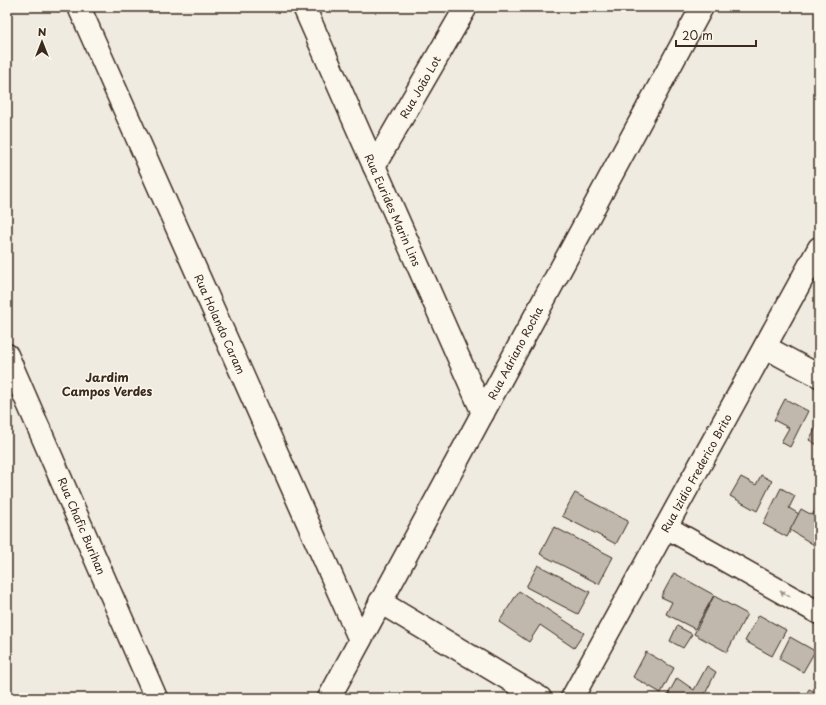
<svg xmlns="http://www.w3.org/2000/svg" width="826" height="705" viewBox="0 0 826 705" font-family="'Playpen Sans',sans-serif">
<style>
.building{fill:#c0b8ad;stroke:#3b2a1e}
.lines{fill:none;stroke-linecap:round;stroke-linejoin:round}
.minor-casing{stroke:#3b2a1e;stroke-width:25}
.minor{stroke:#fbf7ec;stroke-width:22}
.oneway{fill:#9b9085}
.labels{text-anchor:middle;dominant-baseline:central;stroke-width:3;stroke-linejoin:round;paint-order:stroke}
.street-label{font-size:11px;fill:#3b2a1e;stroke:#fbf7ec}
.neighbourhood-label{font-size:12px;font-weight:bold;fill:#3b2a1e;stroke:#fbf7ec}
</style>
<rect width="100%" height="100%" fill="#f0ebe0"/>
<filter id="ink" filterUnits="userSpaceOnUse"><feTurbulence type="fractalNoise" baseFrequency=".025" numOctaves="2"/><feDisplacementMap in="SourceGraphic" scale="8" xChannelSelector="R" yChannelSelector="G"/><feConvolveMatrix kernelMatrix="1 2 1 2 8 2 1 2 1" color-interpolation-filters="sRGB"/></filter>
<g filter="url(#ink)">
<g class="building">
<polygon points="785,399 808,411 790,447 781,442 789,428 774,420"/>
<polygon points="819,422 819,446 809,440"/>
<polygon points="761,475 772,481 757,511 730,496 741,477 756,485"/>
<polygon points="781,488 795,496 789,508 799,514 787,537 763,524"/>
<polygon points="575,493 628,521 616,544 562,516"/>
<polygon points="819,505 819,548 790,530 801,509 812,515"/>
<polygon points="554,527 613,557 599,584 540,554"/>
<polygon points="538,565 590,592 578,614 526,587"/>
<polygon points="674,573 714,595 695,629 666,614 672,602 661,597"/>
<polygon points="519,591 584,633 574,648 540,625 529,642 499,622"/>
<polygon points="714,596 747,614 727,652 694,634"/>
<polygon points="759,615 786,630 772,656 745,641"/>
<polygon points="677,626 692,634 683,648 670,641"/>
<polygon points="790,637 815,651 803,672 779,659"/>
<polygon points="646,652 674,668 661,693 633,677"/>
<polygon points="707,666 716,672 703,698 666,698 677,678 694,690"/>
<polygon points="809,689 819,694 819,698 804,698"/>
</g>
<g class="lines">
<g class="minor-casing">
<g id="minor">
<polyline points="79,7 360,640"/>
<polyline points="304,7 483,413"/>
<polyline points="374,166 466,7"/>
<polyline points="765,347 819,376"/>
<polyline points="7,355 156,698"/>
<polyline points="666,527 819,613"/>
<polyline points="380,602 540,698"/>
<polyline points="329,698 702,7"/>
<polyline points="572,698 819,248"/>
</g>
</g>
<use href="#minor" class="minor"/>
</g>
<defs><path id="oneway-solid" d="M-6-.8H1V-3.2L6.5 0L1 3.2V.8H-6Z"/></defs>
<use class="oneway" href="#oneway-solid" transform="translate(785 594) rotate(-151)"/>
</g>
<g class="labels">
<g class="street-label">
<text transform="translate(420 87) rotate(-60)">Rua João Lot</text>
<text transform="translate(393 210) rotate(66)">Rua Eurides Marin Lins</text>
<text transform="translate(220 324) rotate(66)">Rua Holando Caram</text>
<text transform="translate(515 353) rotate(-62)">Rua Adriano Rocha</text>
<text transform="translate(696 473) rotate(-61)">Rua Izidio Frederico Brito</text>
<text transform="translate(82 526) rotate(67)">Rua Chafic Burihan</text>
</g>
<g class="neighbourhood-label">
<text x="107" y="377">Jardim<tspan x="107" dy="14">Campos Verdes</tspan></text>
</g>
</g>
<rect width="826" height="705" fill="none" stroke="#fbf7ec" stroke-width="24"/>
<rect x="12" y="12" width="802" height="681" fill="none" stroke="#3b2a1e" stroke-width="1.5" filter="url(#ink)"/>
<g transform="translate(42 42)" stroke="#fbf7ec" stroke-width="3" paint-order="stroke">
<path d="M0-3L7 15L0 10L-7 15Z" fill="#3b2a1e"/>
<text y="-6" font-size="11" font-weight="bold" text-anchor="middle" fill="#3b2a1e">N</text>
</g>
<path d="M676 40v6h80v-6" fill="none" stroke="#3b2a1e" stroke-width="2"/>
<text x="682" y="40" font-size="12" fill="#3b2a1e" stroke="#fbf7ec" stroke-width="3" paint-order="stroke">20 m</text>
</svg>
